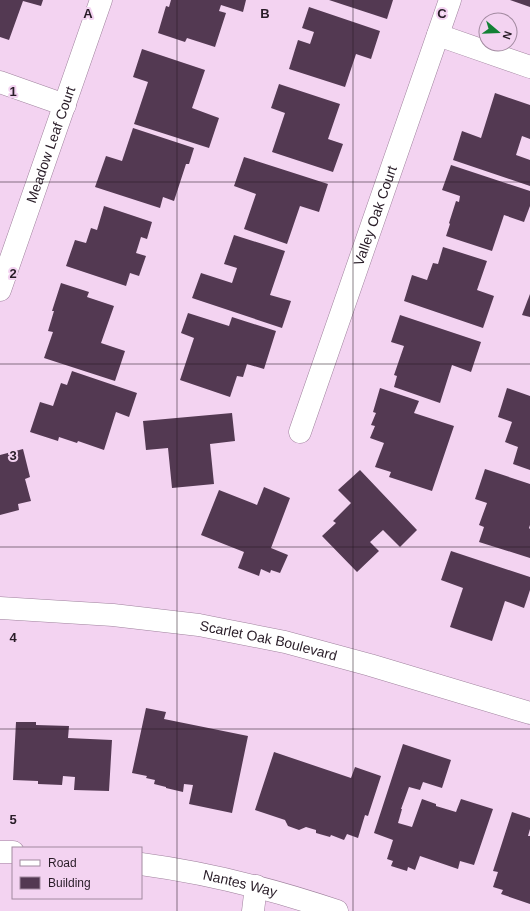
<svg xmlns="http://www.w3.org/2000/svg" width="530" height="911" viewBox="0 0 530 911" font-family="Helvetica,sans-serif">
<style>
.building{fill:#533952}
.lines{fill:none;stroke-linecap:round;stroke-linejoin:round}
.street-casing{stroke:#9f829d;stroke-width:23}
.secondary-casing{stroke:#9f829d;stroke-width:23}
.street{stroke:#fff;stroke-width:22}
.secondary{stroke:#fff;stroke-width:22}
.grid{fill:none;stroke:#281c27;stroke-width:1;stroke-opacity:0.55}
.labels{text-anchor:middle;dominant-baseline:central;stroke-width:4;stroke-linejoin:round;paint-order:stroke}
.street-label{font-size:14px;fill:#281c27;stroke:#f3d3f1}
.grid-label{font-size:13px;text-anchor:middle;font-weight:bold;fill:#281c27;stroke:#f3d3f1;stroke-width:4;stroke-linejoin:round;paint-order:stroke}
</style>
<rect width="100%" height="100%" fill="#f3d3f1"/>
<g class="building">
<polygon points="0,0 43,0 41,6 23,1 9,40 0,37"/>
<polygon points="171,0 246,0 243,12 221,5 219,11 226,13 215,47 187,38 185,42 158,33 166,6 169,7"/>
<polygon points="329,0 393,0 387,19"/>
<polygon points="510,0 530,0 530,7"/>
<polygon points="309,7 380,31 371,59 356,54 345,87 289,69 298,40 310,44 314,32 302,28"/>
<polygon points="142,49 205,70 192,108 219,118 209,148 134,124 148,82 133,77"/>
<polygon points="279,84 340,104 328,139 343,144 333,172 272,152 285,113 271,108"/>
<polygon points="495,93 530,105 530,139 522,136 516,155 530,160 530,186 453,160 462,131 481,138"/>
<polygon points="133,128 194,148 189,164 186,164 174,201 163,197 160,208 95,187 106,156 122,161"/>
<polygon points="244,157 328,184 319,212 300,206 287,244 244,229 256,194 234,186"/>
<polygon points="451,165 530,191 530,206 524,222 504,215 492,251 446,236 450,224 449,223 456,201 459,202 460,196 442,190"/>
<polygon points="104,206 152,222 147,239 141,237 136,253 146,256 139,276 130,273 126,286 66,266 75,240 86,243 91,228 97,230"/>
<polygon points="234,235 285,251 270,295 291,301 282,328 192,298 201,273 232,283 237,268 224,264"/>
<polygon points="443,247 487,261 477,290 494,296 483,328 404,301 412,275 427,280 433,263 438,264"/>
<polygon points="61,283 89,292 87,297 114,306 101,343 125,351 115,381 44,358 53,332 48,331 54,311 52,311"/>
<polygon points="530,294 530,317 522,315"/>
<polygon points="188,313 229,326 232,317 276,331 264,369 247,364 243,377 237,376 230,397 180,380 194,338 181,333"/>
<polygon points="400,315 481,342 471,372 452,365 440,403 394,387 397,376 394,375 404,346 391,342"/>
<polygon points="72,371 137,393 129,417 116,412 104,450 78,441 77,443 59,437 58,441 30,432 40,402 53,406 61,383 67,385"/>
<polygon points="380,388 419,401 414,413 454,426 432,491 389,477 391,472 375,467 384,443 370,438 375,426 371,425 376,413 373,412"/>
<polygon points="507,388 530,396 530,470 513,464 518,447 505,442 512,422 498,417"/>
<polygon points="232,413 235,441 210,444 214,484 172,488 168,448 146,450 143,421"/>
<polygon points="23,449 30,477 25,479 31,501 18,504 19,510 0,515 0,455"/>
<polygon points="485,469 530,484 530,525 529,528 530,529 530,558 479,542 484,527 479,525 487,503 475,499"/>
<polygon points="360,470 417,530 400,547 383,530 370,542 379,551 357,572 322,536 336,523 333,521 351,503 338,490"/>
<polygon points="264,487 290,498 271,548 288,555 280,573 271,570 270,573 261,569 259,576 238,568 244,552 201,535 219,490 257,505"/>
<polygon points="451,551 530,577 530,590 524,608 505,601 492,641 450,627 463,588 441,580"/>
<polygon points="146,708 166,712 164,719 248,736 232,813 189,804 193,785 184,784 183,792 166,788 166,787 154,784 155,780 146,778 147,776 132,773"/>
<polygon points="16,722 36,722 36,725 69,726 68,738 112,740 109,791 74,790 75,777 63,776 62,785 38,784 38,781 13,780"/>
<polygon points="403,744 451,760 442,788 423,782 420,790 409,787 401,809 402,809 398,823 412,827 422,799 436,804 436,806 456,812 461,799 493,809 474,865 460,861 458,869 420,856 415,870 408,867 407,871 391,866 393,861 387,859 393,840 374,833"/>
<polygon points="274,752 351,778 355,767 381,776 368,816 365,815 358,838 347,834 344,840 331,835 330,837 316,833 316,830 306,827 299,830 288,826 285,820 255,810"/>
<polygon points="512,812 530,818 530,829 528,836 530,836 530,904 501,894 503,890 493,887 498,872 493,871"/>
</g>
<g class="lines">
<g class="street-casing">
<g id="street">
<polyline points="438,35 530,67"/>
<polyline points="0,82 65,105"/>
<path id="s1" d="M0,290L101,0"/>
<path id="s2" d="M300,432L450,0"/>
<polyline points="0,852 13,852"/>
<path id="s3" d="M141,864C208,873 272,889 337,911"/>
<polyline points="253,911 256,886"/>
</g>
</g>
<g class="secondary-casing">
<g id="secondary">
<path id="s4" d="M0,608L113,615L199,625L224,630L285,642L370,665L530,713"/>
</g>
</g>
<use href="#street" class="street"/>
<use href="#secondary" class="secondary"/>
</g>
<path class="grid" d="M177,0V911M353,0V911M0,182H530M0,364H530M0,547H530M0,729H530"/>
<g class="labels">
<g class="street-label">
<text stroke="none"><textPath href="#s1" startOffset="154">Meadow Leaf Court</textPath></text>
<text stroke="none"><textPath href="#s2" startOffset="229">Valley Oak Court</textPath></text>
<text stroke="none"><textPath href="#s4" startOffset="271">Scarlet Oak Boulevard</textPath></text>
<text stroke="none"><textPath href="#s3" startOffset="101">Nantes Way</textPath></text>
</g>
</g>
<g class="grid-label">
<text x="88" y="18">A</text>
<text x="265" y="18">B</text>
<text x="442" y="18">C</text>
<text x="13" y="96">1</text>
<text x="13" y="278">2</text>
<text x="13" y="460">3</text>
<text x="13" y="642">4</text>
<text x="13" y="824">5</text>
</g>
<rect x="12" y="847" width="130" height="52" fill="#f3d3f1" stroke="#a28aa0"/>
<rect x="20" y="860" width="20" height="6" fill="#ffffff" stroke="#a28aa0"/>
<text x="48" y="867" font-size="12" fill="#281c27">Road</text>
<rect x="20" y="877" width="20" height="12" fill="#533952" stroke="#a28aa0"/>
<text x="48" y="887" font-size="12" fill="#281c27">Building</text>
<g transform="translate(498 32) rotate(109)"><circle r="19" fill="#f3d3f1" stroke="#a28aa0"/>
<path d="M0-3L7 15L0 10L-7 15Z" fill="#138035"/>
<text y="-6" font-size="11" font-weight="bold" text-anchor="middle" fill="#281c27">N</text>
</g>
</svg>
